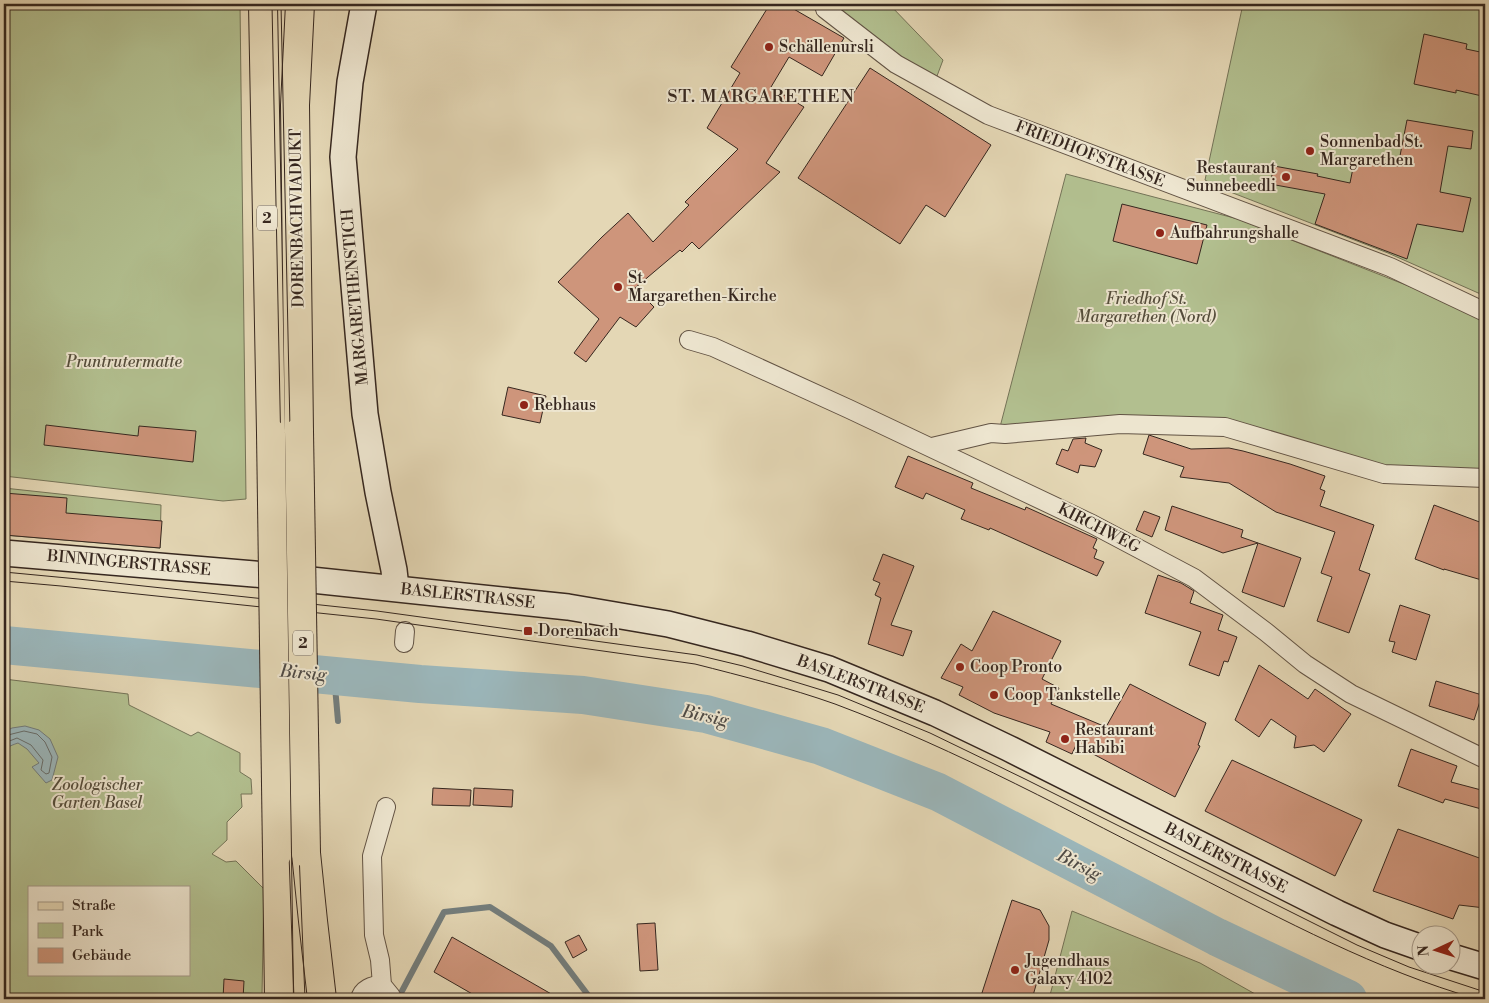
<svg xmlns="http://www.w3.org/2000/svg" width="1489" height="1003" viewBox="0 0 1489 1003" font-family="'Libre Bodoni',serif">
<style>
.green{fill:#b2bf8f;stroke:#747357;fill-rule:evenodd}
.water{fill:#9bb6ba;stroke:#737d7c}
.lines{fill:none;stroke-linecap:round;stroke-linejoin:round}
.shore{stroke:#686e6c;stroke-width:1}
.stream{stroke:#737d7c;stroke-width:6}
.river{stroke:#9bb6ba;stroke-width:38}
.building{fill:#ce957b;stroke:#36271f}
.street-casing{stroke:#625344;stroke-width:20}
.secondary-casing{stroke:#36271f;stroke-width:28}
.primary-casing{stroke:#36271f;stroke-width:30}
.street{stroke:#ede5cf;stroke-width:18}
.secondary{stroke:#ede5cf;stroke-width:25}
.primary{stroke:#e4d7b5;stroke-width:28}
.tram{stroke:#36271f;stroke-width:1}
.primary-bridge-casing{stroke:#36271f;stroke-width:30;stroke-linecap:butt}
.primary-bridge{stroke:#e4d7b5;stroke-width:28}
.poi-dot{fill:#8f2418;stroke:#ede5cf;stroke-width:2}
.labels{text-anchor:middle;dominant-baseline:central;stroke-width:4;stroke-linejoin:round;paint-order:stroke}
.shield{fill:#ede5cf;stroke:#6d6054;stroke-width:1}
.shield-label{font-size:15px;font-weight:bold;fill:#36271f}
.poi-label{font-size:16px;fill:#36271f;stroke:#ede5cf;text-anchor:start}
.street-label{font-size:16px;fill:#36271f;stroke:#ede5cf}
.park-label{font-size:16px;font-style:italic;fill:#554d3b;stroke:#ede5cf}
.neighbourhood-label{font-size:18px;letter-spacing:1px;fill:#36271f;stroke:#ede5cf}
.water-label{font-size:18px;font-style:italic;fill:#4f4b46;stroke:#ede5cf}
</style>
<rect width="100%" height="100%" fill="#e4d7b5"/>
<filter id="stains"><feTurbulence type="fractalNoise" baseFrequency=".004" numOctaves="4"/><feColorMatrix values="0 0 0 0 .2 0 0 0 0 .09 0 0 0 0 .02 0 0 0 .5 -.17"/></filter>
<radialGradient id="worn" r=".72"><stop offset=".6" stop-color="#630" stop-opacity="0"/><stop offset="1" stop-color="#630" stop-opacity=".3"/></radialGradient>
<g class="green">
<polygon points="4,4 240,4 246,499 223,501 4,476"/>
<polygon points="815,4 889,4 943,60 934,84 825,9"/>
<polygon points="1243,4 1485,4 1485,296 1388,253 1220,188 1205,180"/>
<polygon points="1066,174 1238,219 1485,316 1485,477 1384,474 1216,419 1000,427"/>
<polygon points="4,488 161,505 160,548 4,535"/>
<path d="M4,679L128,694L129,705L191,736L198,732L240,753V772L251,779L252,794H241L242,807L227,822V840L212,854L226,862L236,861L264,889L262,994L244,993L243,999H4ZM29,887H189V974H29Z"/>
<polygon points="1072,911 1200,963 1264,999 1049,999"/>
</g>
<path class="water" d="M25,726L39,730L50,739L58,757L52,780L46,783L32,767L39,763L27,749L18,743C9,746 4,748 5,757L4,756V732L12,728Z"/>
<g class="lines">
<polyline class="shore" points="4,736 24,731 37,734 45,742 52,757 49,773 46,774 41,770 43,760 31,745 17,738 7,742 4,744"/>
<g class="stream">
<polyline points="334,675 338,721"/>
<polyline points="402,991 444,912 490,907 551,946 591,999"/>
</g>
<polyline class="river" points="4,645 420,684 583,695 706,714 821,746 938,792 1217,937 1348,999"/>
</g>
<g class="building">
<polygon points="770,4 785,4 844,38 822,76 789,57 771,87 804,107 766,163 780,172 699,249 692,242 682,252 680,250 635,288 654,307 636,327 620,317 586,362 574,353 599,319 558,282 602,237 628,213 653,242 689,205 685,202 738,149 707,128 740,73 731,67"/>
<polygon points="1424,34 1467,44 1466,49 1485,53 1485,85 1482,96 1456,90 1456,93 1414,84"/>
<polygon points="870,68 991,145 945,217 926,205 900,244 798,178"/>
<polygon points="1407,120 1473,131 1471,149 1448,146 1440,192 1471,198 1463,232 1417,224 1407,259 1315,224 1325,194 1270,184 1274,166 1318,174 1317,176 1350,183 1355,158 1398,166"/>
<polygon points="1122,204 1207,225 1197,264 1113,241"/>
<polygon points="508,387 546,396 540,423 502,415"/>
<polygon points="46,425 138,436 139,426 196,431 193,462 44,445"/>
<polygon points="1149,435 1191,449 1229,448 1243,451 1290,464 1325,476 1320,489 1325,491 1320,506 1374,525 1359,570 1370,574 1349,633 1317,621 1332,577 1321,573 1335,532 1276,512 1229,483 1180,477 1184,467 1143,454"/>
<polygon points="1086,438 1085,443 1102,450 1095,467 1080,465 1078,473 1056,464 1062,449 1068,451 1073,439"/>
<polygon points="908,456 973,483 971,488 1025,510 1026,507 1097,539 1093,548 1097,550 1094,558 1104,562 1097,576 990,528 989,530 961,519 965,510 926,493 923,499 895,487"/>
<polygon points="4,493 67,498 66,513 162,521 160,548 4,535"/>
<polygon points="1434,505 1485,524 1485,581 1444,569 1444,570 1415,559"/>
<polygon points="1172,506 1243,530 1241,537 1258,543 1223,553 1165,530"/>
<polygon points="1144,511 1160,517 1152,537 1136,530"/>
<polygon points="1258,543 1301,558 1284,607 1242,592"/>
<polygon points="883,554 914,566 891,625 912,631 903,656 868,644 881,598 875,595 880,583 873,580"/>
<polygon points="1158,575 1181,583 1194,591 1190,603 1223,615 1218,630 1237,637 1228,662 1224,661 1219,676 1189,665 1201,632 1145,613"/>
<polygon points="1400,605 1430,615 1416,660 1392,652 1395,642 1389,641"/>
<polygon points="993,611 1061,641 1042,679 1059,688 1051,704 1106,727 1130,684 1206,723 1198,745 1200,746 1175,797 1076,745 1072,754 1046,742 1050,732 994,713 959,695 963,687 941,678 961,644 972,651"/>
<polygon points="1259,665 1308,699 1315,689 1351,714 1324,752 1314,745 1294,748 1296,736 1271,719 1259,737 1235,720"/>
<polygon points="1436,681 1482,695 1474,720 1429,706"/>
<polygon points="1411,749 1457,766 1451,782 1485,791 1485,810 1445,799 1443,803 1398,786"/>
<polygon points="1232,760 1362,820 1335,876 1205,811"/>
<polygon points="433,788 471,790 470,806 432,805"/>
<polygon points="474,788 513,790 512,807 473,805"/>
<polygon points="1398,829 1485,860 1485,908 1459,905 1453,919 1373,891"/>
<polygon points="1012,900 1040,910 1049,926 1049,940 1032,999 980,999"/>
<polygon points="655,923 658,970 640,971 637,924"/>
<polygon points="579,935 587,950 573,958 565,942"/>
<polygon points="452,937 560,999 481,999 434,972"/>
<polygon points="224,979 244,981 243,999 223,999"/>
</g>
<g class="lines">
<g class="street-casing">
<g id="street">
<polyline points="825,9 896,64 988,115 1390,267 1485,312"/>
<polyline points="689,340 713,347 849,409 1092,524 1194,578 1266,632 1305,664 1351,694 1485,759"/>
<polyline points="932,447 991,433 1005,434 1120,424 1225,427 1384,474 1485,478"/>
<polyline points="404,643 405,631"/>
<polyline points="386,807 372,856 374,935 380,960 382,985 391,996 391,999"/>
<path d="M360,999C362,989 372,985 382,985"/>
</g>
</g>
<g class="secondary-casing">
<g id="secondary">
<polyline points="364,4 350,82 343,157 365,414 378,492 394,570 396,588"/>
<polyline points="4,553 254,574 568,607 668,624 747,644 829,669 935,713 1008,748 1337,913 1385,935 1422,948"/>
<polyline points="1452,957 1485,967"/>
</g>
</g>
<g class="primary-casing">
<g id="primary">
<polyline points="263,4 271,433"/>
<polyline points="299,432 295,105 300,4"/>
<polyline points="306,853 313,921 322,999"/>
<polyline points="277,854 279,999"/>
</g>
</g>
<use href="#street" class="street"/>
<use href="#secondary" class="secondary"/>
<use href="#primary" class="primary"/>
<g class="tram">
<polyline points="272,4 289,854 294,999"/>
<polyline points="281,4 299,853 305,999"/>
<polyline points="4,572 78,579 377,611 697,655 743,666 838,695 930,733 1025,779 1357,945 1409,967 1485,992"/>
<path d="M4,581L61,586L376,619L695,664C742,676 790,688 835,704C958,750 1074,814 1191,873C1284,920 1376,970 1477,999"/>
</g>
<g class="primary-bridge-casing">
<g id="primary-bridge">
<polyline points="299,432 306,853"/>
<polyline points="271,433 277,854"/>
</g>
</g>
<use href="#primary-bridge" class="primary-bridge"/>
</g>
<g class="poi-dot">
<circle cx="769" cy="47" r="5"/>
<circle cx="1310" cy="151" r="5"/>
<circle cx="1286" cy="177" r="5"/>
<circle cx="1160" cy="233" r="5"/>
<circle cx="618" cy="287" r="5"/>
<circle cx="524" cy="405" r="5"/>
<rect x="523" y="626" width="10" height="10" rx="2.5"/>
<circle cx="960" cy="667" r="5"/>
<circle cx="994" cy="695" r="5"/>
<circle cx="1065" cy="739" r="5"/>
<circle cx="1015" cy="970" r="5"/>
</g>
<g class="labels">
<g class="shield">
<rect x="257" y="205.5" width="20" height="25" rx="4"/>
<rect x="293" y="630.5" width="20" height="25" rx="4"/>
</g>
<g class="shield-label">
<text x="267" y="218">2</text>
<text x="303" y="643">2</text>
</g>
<g class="poi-label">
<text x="779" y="47">Schällenursli</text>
<text x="1320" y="142">Sonnenbad St.<tspan x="1320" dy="18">Margarethen</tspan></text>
<text x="1276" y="168" text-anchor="end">Restaurant<tspan x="1276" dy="18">Sunnebeedli</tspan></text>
<text x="1170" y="233">Aufbahrungshalle</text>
<text x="628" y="278">St.<tspan x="628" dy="18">Margarethen-Kirche</tspan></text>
<text x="534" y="405">Rebhaus</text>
<text x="538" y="631">Dorenbach</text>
<text x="970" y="667">Coop Pronto</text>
<text x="1004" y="695">Coop Tankstelle</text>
<text x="1075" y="730">Restaurant<tspan x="1075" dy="18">Habibi</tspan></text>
<text x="1025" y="961">Jugendhaus<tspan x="1025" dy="18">Galaxy 4102</tspan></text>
</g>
<g class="street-label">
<text transform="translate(1090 154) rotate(21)">FRIEDHOFSTRASSE</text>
<text transform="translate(297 218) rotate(-91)">DORENBACHVIADUKT</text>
<text transform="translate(355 297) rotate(-95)">MARGARETHENSTICH</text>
<text transform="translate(1099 528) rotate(27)">KIRCHWEG</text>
<text transform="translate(129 563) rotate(5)">BINNINGERSTRASSE</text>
<text transform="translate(468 596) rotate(6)">BASLERSTRASSE</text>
<text transform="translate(861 684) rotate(21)">BASLERSTRASSE</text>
<text transform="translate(1226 858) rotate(27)">BASLERSTRASSE</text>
</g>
<g class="park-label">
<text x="1146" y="299">Friedhof St.<tspan x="1146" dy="18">Margarethen (Nord)</tspan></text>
<text x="124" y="362">Pruntrutermatte</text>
<text x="97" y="785">Zoologischer<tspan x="97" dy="18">Garten Basel</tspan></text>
</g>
<g class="neighbourhood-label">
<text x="761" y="96">ST. MARGARETHEN</text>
</g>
<g class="water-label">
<text transform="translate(303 673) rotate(5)">Birsig</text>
<text transform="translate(705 716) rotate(12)">Birsig</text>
<text transform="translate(1079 865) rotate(27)">Birsig</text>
</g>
</g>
<rect width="1489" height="1003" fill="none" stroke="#e4d7b5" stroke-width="20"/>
<rect x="5" y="5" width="1479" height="993" fill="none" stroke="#36271f" stroke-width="2.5"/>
<rect x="10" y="10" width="1469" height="983" fill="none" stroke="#36271f"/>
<rect x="28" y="886" width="162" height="90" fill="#ede5cf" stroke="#a49989"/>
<rect x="38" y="902" width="25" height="8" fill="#e4d7b5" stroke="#a49989"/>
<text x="72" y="910" font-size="15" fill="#36271f">Straße</text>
<rect x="38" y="923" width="25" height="15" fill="#b2bf8f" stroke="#a49989"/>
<text x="72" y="936" font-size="15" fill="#36271f">Park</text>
<rect x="38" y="948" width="25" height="15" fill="#ce957b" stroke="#a49989"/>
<text x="72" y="960" font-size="15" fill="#36271f">Gebäude</text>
<g transform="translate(1436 950) rotate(266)"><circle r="24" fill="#ede5cf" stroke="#a49989"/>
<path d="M0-4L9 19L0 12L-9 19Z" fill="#8f2418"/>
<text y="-8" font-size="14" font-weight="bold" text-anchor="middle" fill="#36271f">N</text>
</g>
<rect width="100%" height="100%" filter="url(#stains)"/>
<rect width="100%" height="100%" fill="url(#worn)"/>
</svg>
